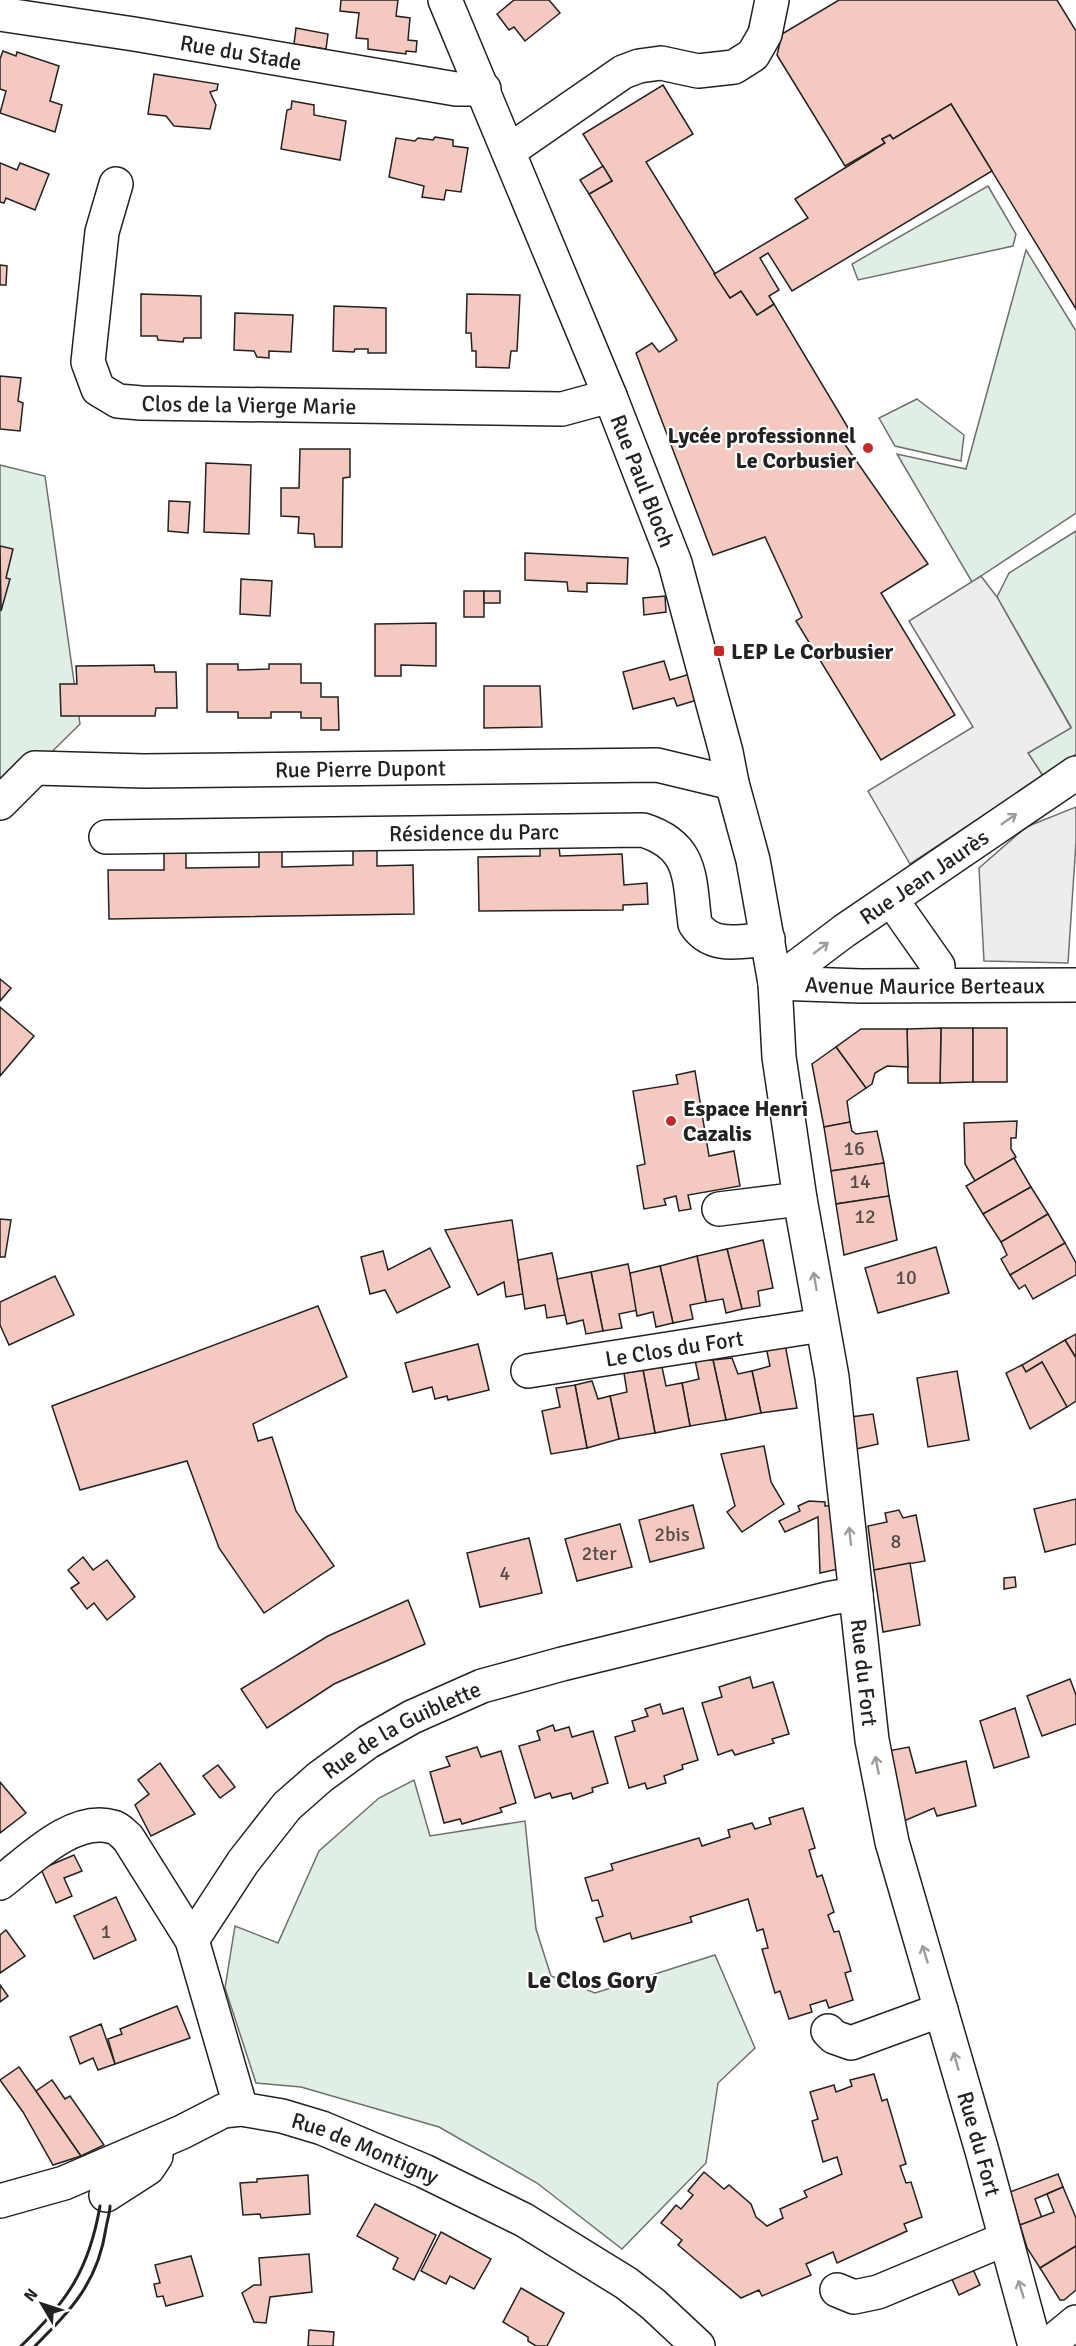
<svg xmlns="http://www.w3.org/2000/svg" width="1076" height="2346" viewBox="0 0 1076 2346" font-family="Signika,sans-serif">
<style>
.green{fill:#e0efe3;stroke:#6f6f6f;stroke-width:1.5}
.parking{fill:#ededed;stroke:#6f6f6f;stroke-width:1.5}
.building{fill:#f3c9c0;stroke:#222;stroke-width:1.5}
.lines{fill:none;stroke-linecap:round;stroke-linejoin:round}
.minor-casing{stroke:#222;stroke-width:36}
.minor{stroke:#fff;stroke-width:33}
.wall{stroke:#222;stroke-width:3}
.oneway{stroke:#9c9c9c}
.poi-dot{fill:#c62828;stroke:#fff;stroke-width:2}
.labels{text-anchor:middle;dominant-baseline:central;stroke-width:4.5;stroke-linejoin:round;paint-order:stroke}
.number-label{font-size:20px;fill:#564c4a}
.street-label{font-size:22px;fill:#222;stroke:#fff}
.poi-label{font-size:22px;font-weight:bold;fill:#222;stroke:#fff;text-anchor:start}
.neighbourhood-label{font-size:24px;font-weight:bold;fill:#222;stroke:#fff}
</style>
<rect width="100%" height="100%" fill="#fff"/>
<g class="green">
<polygon points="988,186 1016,234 1013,246 858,280 852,264"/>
<polygon points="1026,250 1076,331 1076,513 972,582 897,454 966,469"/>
<polygon points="917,399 964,435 961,461 895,446 879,418"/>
<polygon points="0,465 45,476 80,724 0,803"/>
<polygon points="1076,531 1076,754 1043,776 1028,753 1071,727 997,597 1009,573"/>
<polygon points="414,1780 430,1836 525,1821 536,1929 551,1976 595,1993 715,1955 755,2048 718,2083 706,2163 622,2249 537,2183 439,2127 301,2087 256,2083 225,1988 235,1926 278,1943 319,1851 379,1798"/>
</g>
<g class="parking">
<polygon points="981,576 997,597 1071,728 1028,753 1043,776 910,864 868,791 973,727 909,621"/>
<polygon points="1076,807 1076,842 1068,963 984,961 979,868 1026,827"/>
</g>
<g class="building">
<polygon points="341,0 398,0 396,16 410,18 408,40 417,41 416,52 406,51 406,54 368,49 368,39 356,38 359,13 340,11"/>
<polygon points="514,0 549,0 560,13 525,41 514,27 509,30 497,14"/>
<polygon points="839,0 1057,0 1076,31 1076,309 951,104 893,139 890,135 882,139 885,143 845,166 777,55 782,34"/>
<polygon points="296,28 328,34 326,49 294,44"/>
<polygon points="3,51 16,56 17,52 59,66 50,101 62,105 55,132 0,113 6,91 0,89 0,59"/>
<polygon points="154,74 218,84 217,90 210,92 216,105 210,129 174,126 166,116 148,114"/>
<polygon points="663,85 693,134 646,162 730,298 741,291 757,315 774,304 850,431 839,436 928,564 881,593 955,715 881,760 796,621 802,617 765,537 713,555 636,353 652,343 659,352 677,340 589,194 612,181 583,134"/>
<polygon points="292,101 314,105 314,115 346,121 340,160 281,149 287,110 291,109"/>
<polygon points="951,104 992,171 792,291 768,253 760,258 779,290 769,296 774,304 757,315 741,291 730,298 714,274 808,218 795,199 885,143 882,139 890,135 893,139"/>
<polygon points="435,137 453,140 453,146 468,148 461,192 446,190 444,200 422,197 424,186 389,177 396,138 415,141 418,138 433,140"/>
<polygon points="0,163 17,170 20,163 49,174 35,210 6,198 4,203 0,202"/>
<polygon points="603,166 612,181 589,194 580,180"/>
<polygon points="0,265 7,266 6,285 0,285"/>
<polygon points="141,294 201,296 201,338 184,338 183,342 158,340 157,336 141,336"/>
<polygon points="467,294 520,295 517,351 511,351 509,368 476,367 476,351 472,351 471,333 466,333"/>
<polygon points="334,306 386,308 386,353 368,353 368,349 355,349 354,352 333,351"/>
<polygon points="235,313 293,315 291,352 269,351 269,358 257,357 254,351 234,350"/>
<polygon points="0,376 21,378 18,401 23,403 20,431 0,429"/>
<polygon points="300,449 350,449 350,477 343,478 342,547 315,547 314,534 298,533 299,517 281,516 281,488 299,488"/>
<polygon points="206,463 251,465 249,534 204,532"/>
<polygon points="169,501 190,502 188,533 168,531"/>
<polygon points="0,546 13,549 6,578 10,579 1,611"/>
<polygon points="525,553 628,558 627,584 587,583 587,592 568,591 567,582 525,580"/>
<polygon points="241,579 272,581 270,616 240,614"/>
<rect x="464" y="591" width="20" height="26"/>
<rect x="484" y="591" width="16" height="12"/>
<polygon points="665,596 666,612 644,615 643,598"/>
<polygon points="436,623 436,666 401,665 401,676 375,676 375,624"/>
<polygon points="664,661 670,680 690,674 697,700 677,706 674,698 633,709 623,672"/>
<polygon points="207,664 238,664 238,670 269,669 269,664 301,664 301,683 321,683 321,697 338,697 339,730 321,730 321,718 301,718 301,712 271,712 271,718 238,718 238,712 207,712"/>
<polygon points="154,665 155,672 176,672 177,708 156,708 155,716 61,716 60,684 77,684 76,666"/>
<polygon points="484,686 540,686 542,727 484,728"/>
<polygon points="540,841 559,847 560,856 622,854 624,885 647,883 648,904 623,905 623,910 479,911 478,857 540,856"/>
<polygon points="353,849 377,850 377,866 413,865 414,914 109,919 108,870 164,870 164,853 186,853 186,868 259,867 259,851 282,850 282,867 353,865"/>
<polygon points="0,979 11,988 0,1001"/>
<polygon points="0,1007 34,1036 0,1076"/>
<polygon points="941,1028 973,1028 973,1082 940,1083"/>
<polygon points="941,1028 940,1083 908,1083 907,1029"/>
<rect x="973" y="1028" width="34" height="54"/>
<polygon points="861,1029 907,1029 908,1067 887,1066 875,1073 872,1084 866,1088 836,1047"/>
<polygon points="836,1047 866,1088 847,1101 850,1122 824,1127 812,1064"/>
<polygon points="695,1071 709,1156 734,1151 740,1186 688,1195 691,1209 679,1211 676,1196 664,1199 666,1205 644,1209 637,1166 645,1164 633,1091 678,1084 676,1075"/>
<polygon points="1017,1121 1016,1138 1011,1138 1011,1149 1016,1157 975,1181 965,1164 964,1123"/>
<polygon points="850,1122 852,1131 856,1134 877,1131 884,1163 831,1171 824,1127"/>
<polygon points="1014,1158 1031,1187 983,1214 966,1186"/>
<polygon points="884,1163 889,1196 836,1204 831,1171"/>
<polygon points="1031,1187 1048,1214 1001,1242 983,1214"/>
<polygon points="889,1196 897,1240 844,1255 836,1204"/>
<polygon points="1048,1214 1065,1243 1010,1275 1001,1259 1007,1255 1001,1242"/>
<polygon points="0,1219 11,1220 5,1257 0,1257"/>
<polygon points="512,1220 523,1294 506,1297 504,1282 478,1295 445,1230"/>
<polygon points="763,1240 773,1288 758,1291 760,1306 742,1309 727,1249"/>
<polygon points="1065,1243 1076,1263 1076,1275 1033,1299 1025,1285 1019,1289 1010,1275"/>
<polygon points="936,1247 949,1293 878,1313 865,1268"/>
<polygon points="430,1248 450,1287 397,1313 385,1290 370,1294 361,1257 383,1251 388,1270"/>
<polygon points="727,1249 742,1309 726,1313 723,1299 706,1302 697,1256"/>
<polygon points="552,1253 565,1315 547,1318 545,1305 525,1309 518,1260"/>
<polygon points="697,1256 706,1302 690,1305 693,1319 673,1323 660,1266"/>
<polygon points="628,1264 638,1310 619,1314 622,1328 603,1331 591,1272"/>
<polygon points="660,1266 673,1323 656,1327 653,1312 637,1316 630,1273"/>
<polygon points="591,1272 603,1331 586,1334 583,1320 567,1324 557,1279"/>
<polygon points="55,1276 74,1315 9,1345 0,1325 0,1302"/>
<polygon points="318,1306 347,1377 253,1424 258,1441 272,1437 296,1511 334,1566 264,1613 219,1548 187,1461 80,1490 52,1406"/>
<polygon points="1076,1334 1076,1358 1065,1340"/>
<polygon points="1065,1340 1076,1358 1076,1401 1067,1407 1042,1362 1026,1372 1022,1365"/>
<polygon points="478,1344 489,1390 448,1400 447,1396 435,1399 432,1387 413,1392 405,1363"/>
<polygon points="785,1344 797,1408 761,1413 752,1371 770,1366 766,1347"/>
<polygon points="732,1358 738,1374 752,1371 761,1413 726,1420 713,1360"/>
<polygon points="695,1360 713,1360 726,1420 690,1426 682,1383 699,1379"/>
<polygon points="1042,1362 1067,1407 1030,1429 1006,1373 1022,1365 1026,1372"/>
<polygon points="662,1367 666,1386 682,1383 690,1426 655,1433 643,1370"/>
<polygon points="643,1370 655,1433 619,1439 610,1396 627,1392 624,1373"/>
<polygon points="957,1371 969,1440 928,1447 917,1378"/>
<polygon points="592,1381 598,1399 610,1396 619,1439 587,1448 575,1385"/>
<polygon points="575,1385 587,1448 551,1454 542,1411 560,1407 556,1388"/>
<polygon points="873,1414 878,1444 856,1449 851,1417"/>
<polygon points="764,1446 771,1482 784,1504 742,1532 727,1512 735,1506 721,1454"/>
<polygon points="1076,1499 1076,1544 1045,1552 1034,1509"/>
<polygon points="809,1501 825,1502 825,1506 840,1505 843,1568 820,1573 818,1517 785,1532 779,1521 800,1511 798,1506"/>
<polygon points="693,1505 704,1548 650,1562 639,1520"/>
<polygon points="899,1510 903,1518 916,1515 925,1561 874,1570 868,1526 887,1522 885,1513"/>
<polygon points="620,1524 632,1567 577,1581 565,1539"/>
<polygon points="529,1538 542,1593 480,1607 467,1553"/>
<polygon points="83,1557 93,1570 107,1560 135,1597 107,1620 94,1603 87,1609 71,1588 79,1583 68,1570"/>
<polygon points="910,1563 920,1625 883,1632 874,1570"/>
<polygon points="1015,1577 1016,1587 1004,1589 1004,1578"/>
<polygon points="408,1600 425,1644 334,1684 267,1728 241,1689 328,1636"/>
<polygon points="750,1677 753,1688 773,1682 789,1734 772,1739 774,1743 735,1755 732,1750 718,1755 702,1703 722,1697 719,1687"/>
<polygon points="1070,1679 1076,1695 1076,1724 1042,1736 1027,1696"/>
<polygon points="660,1704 663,1714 683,1708 698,1760 682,1765 683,1769 664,1776 666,1783 647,1789 645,1783 629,1788 615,1737 635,1731 632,1721 648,1716 645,1709"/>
<polygon points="1015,1708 1029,1757 994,1768 980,1721"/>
<polygon points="553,1725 555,1731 569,1727 572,1737 593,1731 608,1783 592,1788 593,1792 573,1799 571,1793 552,1798 550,1793 535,1798 519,1746 540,1740 537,1731"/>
<polygon points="477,1747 481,1757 501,1751 516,1803 500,1808 502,1812 462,1824 460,1819 444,1823 430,1772 450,1766 446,1757"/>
<polygon points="909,1747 916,1773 966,1761 976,1806 937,1816 934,1808 904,1821 888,1751"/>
<polygon points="160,1763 195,1814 151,1836 135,1805 149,1794 138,1780"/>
<polygon points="218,1765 235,1787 220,1798 203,1776"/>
<polygon points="0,1782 26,1813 0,1833"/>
<polygon points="803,1808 815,1848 809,1850 817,1877 822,1875 834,1912 828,1915 834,1932 839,1931 851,1971 845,1973 853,2000 829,2008 826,2000 810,2005 812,2012 789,2019 780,1991 775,1993 762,1949 768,1948 763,1929 757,1931 748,1899 690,1917 692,1922 632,1939 630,1933 604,1942 596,1918 603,1916 598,1900 592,1901 585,1878 613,1870 611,1864 699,1838 702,1846 730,1837 728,1830 752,1823 755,1829 771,1824 769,1818"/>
<polygon points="74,1855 82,1871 64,1878 72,1896 56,1903 41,1869"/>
<polygon points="116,1897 136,1940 94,1959 74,1916"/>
<polygon points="6,1930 25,1956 0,1973 0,1935"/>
<polygon points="0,1985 8,1996 0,2002"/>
<polygon points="177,2006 190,2038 115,2064 108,2039 122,2034 120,2029"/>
<polygon points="101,2024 115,2064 98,2070 93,2058 80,2064 70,2037"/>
<polygon points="19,2067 36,2091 81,2156 53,2165 23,2112 0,2080"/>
<polygon points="874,2074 882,2101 887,2099 906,2164 900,2166 906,2183 911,2182 922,2217 904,2224 907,2231 837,2263 833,2252 806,2264 811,2275 762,2296 759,2290 741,2298 678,2245 682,2240 661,2223 676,2205 681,2209 693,2195 688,2191 704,2172 724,2189 729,2185 751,2204 756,2217 767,2226 783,2218 780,2209 807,2197 804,2191 842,2174 837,2157 823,2162 812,2121 818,2119 810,2092 834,2085 836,2092 852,2086 850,2080"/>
<polygon points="52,2080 65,2099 70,2096 104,2145 81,2156 36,2091"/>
<polygon points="1058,2174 1063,2187 1035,2199 1042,2218 1020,2225 1010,2192"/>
<polygon points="308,2175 310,2214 261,2218 260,2214 243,2215 240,2183 257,2182 257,2179"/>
<polygon points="1063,2187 1076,2218 1076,2246 1040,2268 1027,2248 1020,2225 1054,2212 1047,2194"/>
<polygon points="375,2204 436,2235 414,2280 393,2269 398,2258 357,2236"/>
<polygon points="441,2232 491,2259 474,2289 450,2276 446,2284 421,2271"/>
<polygon points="1076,2246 1076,2290 1064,2300 1060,2300 1040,2268"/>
<polygon points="309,2254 312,2292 270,2297 266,2323 254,2322 242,2293 254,2285 261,2285 259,2258"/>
<polygon points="191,2256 203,2296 166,2306 163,2296 157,2297 154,2284 160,2283 155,2265"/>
<polygon points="972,2267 980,2285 959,2295 951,2277"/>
<polygon points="521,2288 564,2313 547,2346 536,2346 528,2341 528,2337 503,2322"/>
<polygon points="309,2330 334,2332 333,2346 308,2346"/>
</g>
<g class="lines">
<g class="minor-casing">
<g id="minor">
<path id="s1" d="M445,0L610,396L675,563L726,752L732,783L753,860L775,983L779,1057L800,1199L832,1377L872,1740L892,1842L982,2151L1035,2346"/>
<path id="s2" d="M0,14L134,34L456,89H484"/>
<polyline points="509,151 623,72 639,66 661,63 698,71 734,67 753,55 765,34 772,0"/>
<path id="s3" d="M116,184L102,232L88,362L98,389L118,401L141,403L562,409L610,396"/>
<path id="s4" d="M0,803L35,768L144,771L657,765L732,783"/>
<path id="s5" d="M106,837L643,830C694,846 689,879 695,924C712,950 741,941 768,939"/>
<polyline points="891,899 938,966 938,985"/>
<path id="s6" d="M775,983L844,931L1076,773"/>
<path id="s7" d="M775,983L861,986L1076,985"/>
<polyline points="719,1209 800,1199"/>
<path id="s8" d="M528,1371L822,1325"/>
<path d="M0,1883C29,1861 73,1815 113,1827C119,1828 123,1834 128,1838L192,1940L241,2109"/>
<path id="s9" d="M192,1940L243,1862L287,1806L320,1777L368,1742L412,1717L482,1686L562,1664L831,1598L856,1594"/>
<polyline points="828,2031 834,2037 851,2043 941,2010"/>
<polyline points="106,2195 148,2168 156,2156 156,2144"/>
<path id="s10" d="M0,2201L64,2183L182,2132L223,2111L241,2109L282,2116L322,2128L424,2171L524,2220L626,2283L653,2304L698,2346"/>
<polyline points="837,2290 854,2297 878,2292 1005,2239"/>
<polyline points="1047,2346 1076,2322"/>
</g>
</g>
<use href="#minor" class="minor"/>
<g class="wall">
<path d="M21,2346C67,2302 89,2270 100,2206"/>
<path d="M35,2346C72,2309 98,2282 106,2228C107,2221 110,2213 110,2206"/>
</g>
</g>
<defs><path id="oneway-shaft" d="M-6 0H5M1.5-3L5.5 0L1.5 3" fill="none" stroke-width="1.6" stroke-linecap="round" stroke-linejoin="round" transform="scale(1.5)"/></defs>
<g class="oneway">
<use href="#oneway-shaft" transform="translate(1009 819) rotate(-35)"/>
<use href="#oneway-shaft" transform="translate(821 948) rotate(-37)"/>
<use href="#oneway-shaft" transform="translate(815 1281) rotate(-100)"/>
<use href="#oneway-shaft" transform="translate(850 1536) rotate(-96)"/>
<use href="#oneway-shaft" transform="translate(877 1765) rotate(-101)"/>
<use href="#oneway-shaft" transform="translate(925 1954) rotate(-107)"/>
<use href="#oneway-shaft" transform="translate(956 2061) rotate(-106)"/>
<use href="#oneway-shaft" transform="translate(1021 2289) rotate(-107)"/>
</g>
<g class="poi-dot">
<circle cx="868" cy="448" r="6"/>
<rect x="713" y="645" width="12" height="12" rx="3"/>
<circle cx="671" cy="1121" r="6"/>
</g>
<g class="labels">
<g class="number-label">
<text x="854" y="1148">16</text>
<text x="860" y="1181">14</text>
<text x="865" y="1216">12</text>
<text x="906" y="1277">10</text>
<text x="672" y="1534">2bis</text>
<text x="896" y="1541">8</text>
<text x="599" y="1553">2ter</text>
<text x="505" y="1573">4</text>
<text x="106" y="1931">1</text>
</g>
<g class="street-label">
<text stroke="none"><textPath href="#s2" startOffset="244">Rue du Stade</textPath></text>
<text stroke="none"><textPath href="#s3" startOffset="364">Clos de la Vierge Marie</textPath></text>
<text stroke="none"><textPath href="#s1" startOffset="520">Rue Paul Bloch</textPath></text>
<text stroke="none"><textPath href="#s4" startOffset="375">Rue Pierre Dupont</textPath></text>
<text stroke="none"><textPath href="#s5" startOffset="368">Résidence du Parc</textPath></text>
<text stroke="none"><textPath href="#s6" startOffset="183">Rue Jean Jaurès</textPath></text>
<text stroke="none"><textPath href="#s7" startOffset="150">Avenue Maurice Berteaux</textPath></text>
<text stroke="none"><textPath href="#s8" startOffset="148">Le Clos du Fort</textPath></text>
<text stroke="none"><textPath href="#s1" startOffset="1736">Rue du Fort</textPath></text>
<text stroke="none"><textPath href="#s9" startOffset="303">Rue de la Guiblette</textPath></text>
<text stroke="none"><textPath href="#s1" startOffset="2222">Rue du Fort</textPath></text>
<text stroke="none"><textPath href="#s10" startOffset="390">Rue de Montigny</textPath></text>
</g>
<g class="poi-label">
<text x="856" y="435" text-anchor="end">Lycée professionnel<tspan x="856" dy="25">Le Corbusier</tspan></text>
<text x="731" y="651">LEP Le Corbusier</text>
<text x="683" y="1108">Espace Henri<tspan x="683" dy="25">Cazalis</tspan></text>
</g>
<g class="neighbourhood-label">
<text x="592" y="1980">Le Clos Gory</text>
</g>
</g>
<g transform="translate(42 2304) rotate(309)" stroke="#ffffff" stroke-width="4.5" paint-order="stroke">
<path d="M0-4.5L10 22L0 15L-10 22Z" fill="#222222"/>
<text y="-9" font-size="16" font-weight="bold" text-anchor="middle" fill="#222222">N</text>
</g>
</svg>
